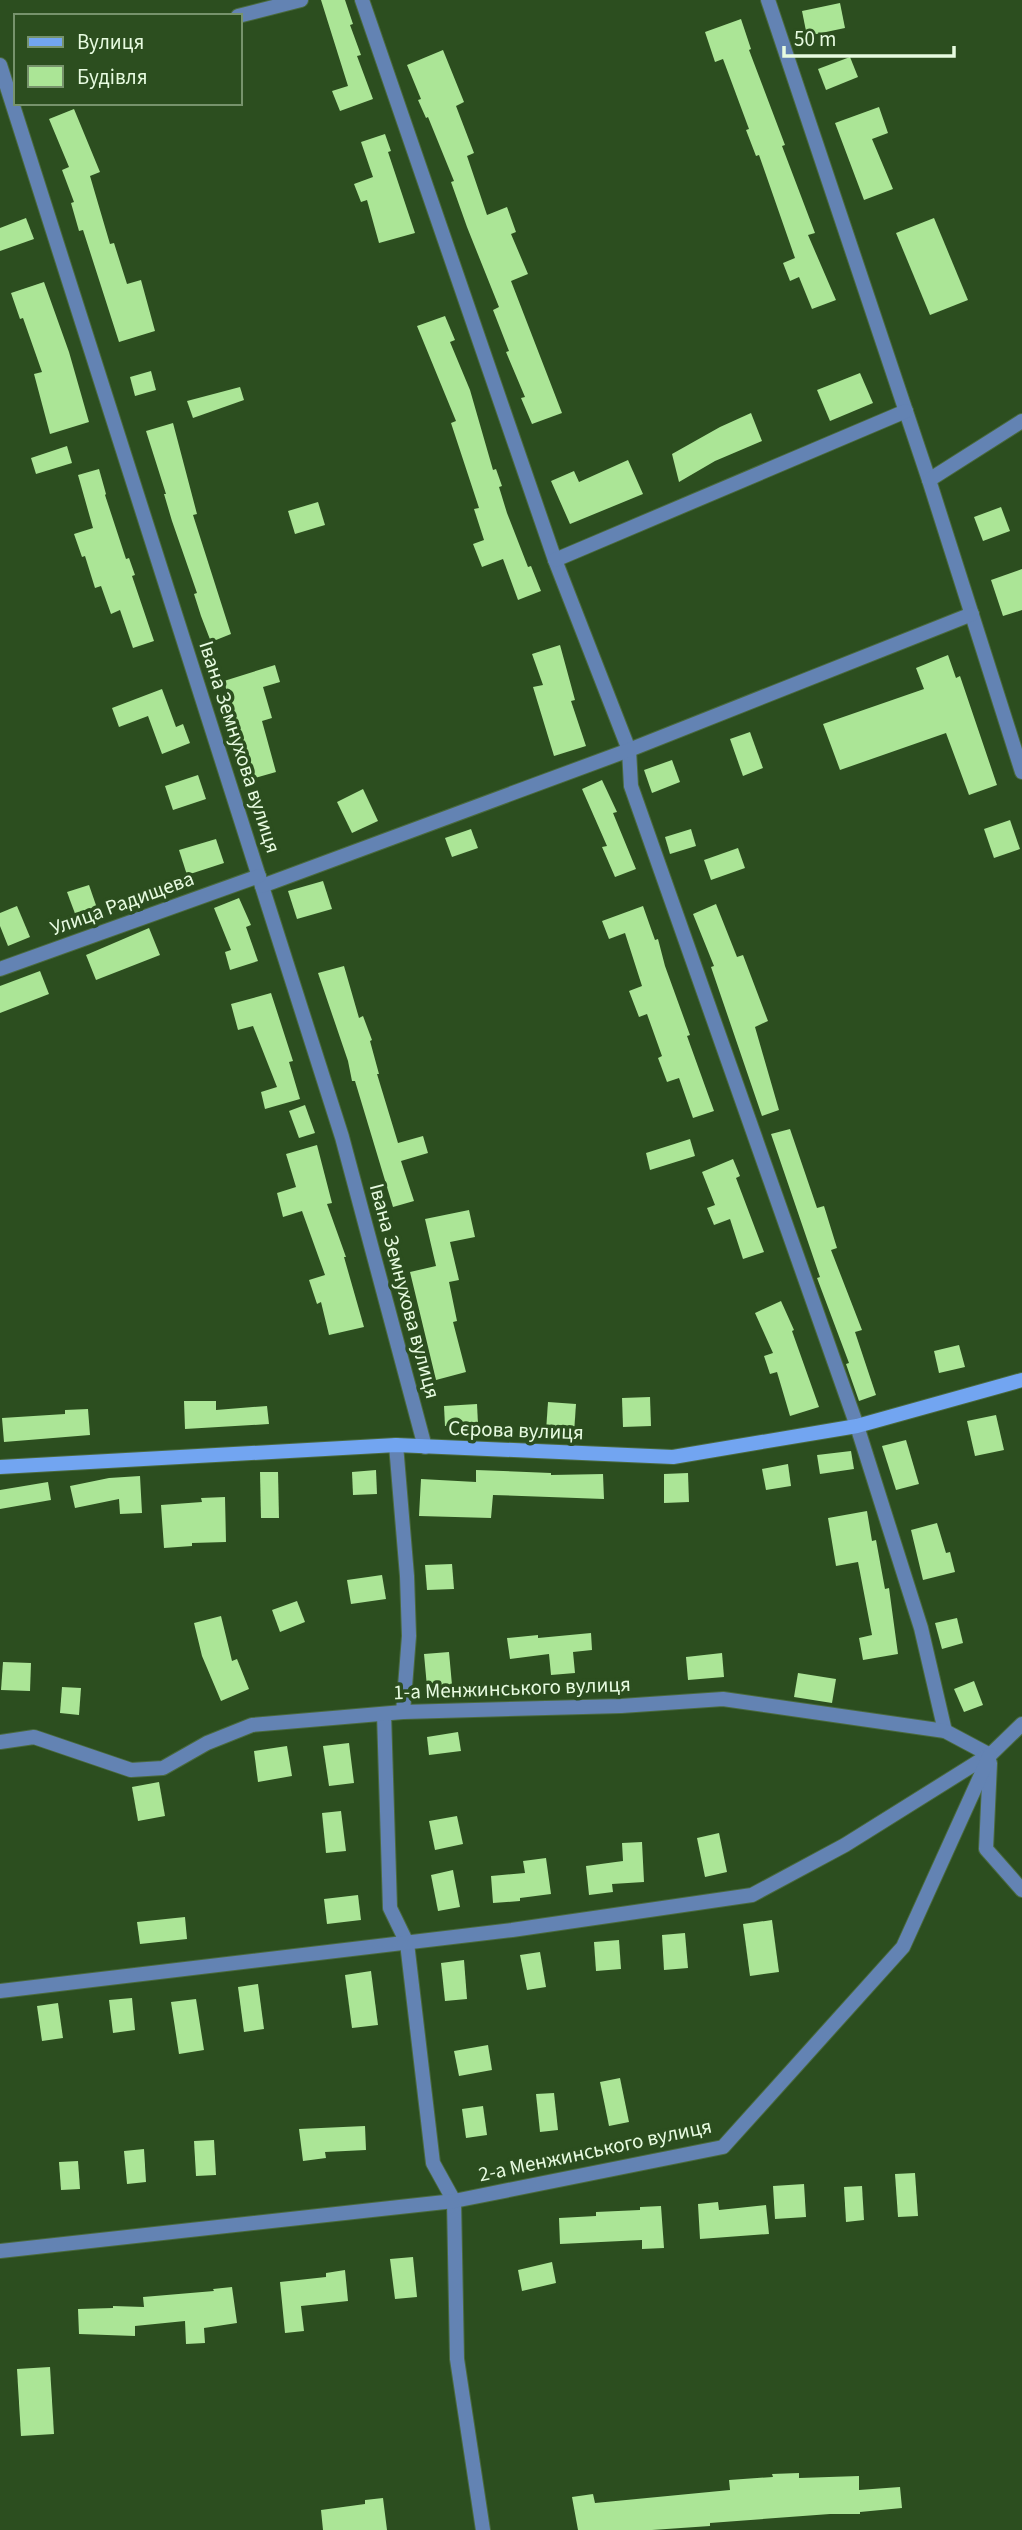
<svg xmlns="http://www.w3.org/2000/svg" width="1022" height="2530" viewBox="0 0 1022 2530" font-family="'Source Sans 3',sans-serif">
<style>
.building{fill:#abe596}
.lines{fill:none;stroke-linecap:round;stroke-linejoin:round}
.street-casing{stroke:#4a6a3e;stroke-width:16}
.secondary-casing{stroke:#4a6a3e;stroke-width:16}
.street{stroke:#6383b3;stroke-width:14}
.secondary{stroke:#72a5f1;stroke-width:14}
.labels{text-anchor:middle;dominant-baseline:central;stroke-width:7;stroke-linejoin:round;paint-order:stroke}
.street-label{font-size:21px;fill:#e7fbe0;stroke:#2c4e1f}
</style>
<rect width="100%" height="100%" fill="#2c4e1f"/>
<g class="building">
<polygon points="321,0 345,0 353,24 350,25 361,55 357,56 373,99 340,111 332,91 348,86"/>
<polygon points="840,3 845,28 807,36 802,11"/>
<polygon points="741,19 751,49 749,50 785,145 782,146 815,233 808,235 836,300 812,309 799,277 790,281 783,263 795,258 759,155 756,156 746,130 749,129 723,59 715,62 705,32"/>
<polygon points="443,50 464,102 456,106 474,153 467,156 487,215 507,207 516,232 511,234 528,274 511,281 562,413 532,424 521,398 525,397 506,352 509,351 493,310 499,307 467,227 451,182 454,181 428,117 426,118 418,100 421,99 407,65"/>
<polygon points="850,57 858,77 826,90 818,69"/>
<polygon points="879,107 888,133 872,139 893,189 864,200 835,123"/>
<polygon points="74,109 100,172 90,176 110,244 114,243 127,284 141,280 155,331 119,342 83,230 79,231 71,203 74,202 62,170 69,167 49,119"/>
<polygon points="385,134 391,151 388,152 415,233 379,243 367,200 361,202 354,184 373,177 361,142"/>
<polygon points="26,218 34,239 0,251 0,228"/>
<polygon points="934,218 968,300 930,315 896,233"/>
<polygon points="44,282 69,352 89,422 50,434 34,374 42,372 23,318 20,319 11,293"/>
<polygon points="445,316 455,340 450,342 470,390 493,470 496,469 502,486 499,487 507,513 528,567 531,566 541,591 518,600 503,559 482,567 473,544 484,540 474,509 479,508 451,423 456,421 417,326"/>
<polygon points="151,371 156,390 135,396 130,377"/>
<polygon points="860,373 873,403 830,421 817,390"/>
<polygon points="240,387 244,400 193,418 187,401"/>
<polygon points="751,413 762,441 715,461 679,482 672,454 720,427"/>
<polygon points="173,423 197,514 193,515 231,634 211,642 201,616 194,594 197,593 172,521 164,494 166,494 146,431"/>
<polygon points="67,446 72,463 36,474 31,458"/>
<polygon points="628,460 643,494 570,524 551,481 574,471 579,482"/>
<polygon points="99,469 106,494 105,495 126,559 129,558 135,575 132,576 154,641 133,648 120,610 111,614 101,586 95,588 85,556 82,557 74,534 93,528 78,475"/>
<polygon points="318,502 325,525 295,534 288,511"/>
<polygon points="1001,507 1010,531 983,541 974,517"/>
<polygon points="1022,569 1022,610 1003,616 991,580"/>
<polygon points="560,645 575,700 571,701 586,746 554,756 533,687 543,685 532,654"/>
<polygon points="948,655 956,678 960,676 997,785 969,795 946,733 840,770 823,724 924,689 916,668"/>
<polygon points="275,665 280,682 263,687 272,718 262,721 276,772 251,779 224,681"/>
<polygon points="162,689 176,727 183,724 190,743 162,754 148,716 119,727 112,708"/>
<polygon points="750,732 763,768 743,776 730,739"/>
<polygon points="672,760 680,782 652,793 644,770"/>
<polygon points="198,775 206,799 173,810 165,786"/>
<polygon points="602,780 617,812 613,813 636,869 615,877 602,847 607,846 582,789"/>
<polygon points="363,789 378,821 352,833 337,802"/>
<polygon points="1010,820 1020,849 994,858 984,829"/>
<polygon points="471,829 478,848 452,857 445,838"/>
<polygon points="691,829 696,846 670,854 665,837"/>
<polygon points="216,839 224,863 187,875 179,850"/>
<polygon points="738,848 745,868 711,880 704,860"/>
<polygon points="323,881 332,909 297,919 288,891"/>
<polygon points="89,885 98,911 77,919 67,892"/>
<polygon points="239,898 251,925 246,927 258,961 230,970 225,952 231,950 214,908"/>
<polygon points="716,904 737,957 743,955 768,1021 755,1027 779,1110 762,1116 711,967 714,966 693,914"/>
<polygon points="17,906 30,937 8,946 0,926 0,913"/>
<polygon points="643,906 655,940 658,939 665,966 690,1035 687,1036 714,1111 693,1118 679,1078 667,1082 658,1058 662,1056 647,1014 639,1017 629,991 642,986 625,933 609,939 602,921"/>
<polygon points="149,928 160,955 96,980 86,955"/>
<polygon points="344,966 359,1018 363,1016 372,1040 370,1041 379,1074 377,1074 398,1143 423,1136 428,1153 401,1161 414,1201 393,1207 355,1081 352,1081 348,1061 318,973"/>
<polygon points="40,971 49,994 0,1013 0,986"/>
<polygon points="271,993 293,1061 289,1062 300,1099 265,1109 261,1092 277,1087 253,1026 238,1030 231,1004"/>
<polygon points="305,1105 315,1133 299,1138 289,1111"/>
<polygon points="790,1129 817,1208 824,1206 837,1248 831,1250 862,1330 855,1332 876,1395 859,1401 846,1364 849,1363 817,1278 820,1277 771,1134"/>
<polygon points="690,1139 695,1156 650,1170 646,1153"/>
<polygon points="317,1145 332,1203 327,1204 346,1257 344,1257 364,1327 329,1335 321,1302 317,1304 309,1280 325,1275 302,1211 283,1217 277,1193 296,1187 286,1154"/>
<polygon points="733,1159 740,1176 736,1178 764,1252 743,1259 730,1219 714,1225 707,1208 715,1205 702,1172"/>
<polygon points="469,1210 475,1237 450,1242 459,1280 449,1282 457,1321 453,1322 466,1372 436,1380 410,1272 436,1266 425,1219"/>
<polygon points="781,1301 794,1330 792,1331 819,1407 790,1416 777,1372 770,1374 764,1356 773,1353 755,1313"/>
<polygon points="959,1345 965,1367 939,1373 934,1351"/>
<polygon points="650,1397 651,1426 623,1427 622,1398"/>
<polygon points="184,1401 216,1401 216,1410 267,1406 269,1424 185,1429"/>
<polygon points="548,1402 576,1404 574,1433 546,1431"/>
<polygon points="477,1404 478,1424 445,1426 444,1406"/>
<polygon points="88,1409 90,1435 4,1442 2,1418 65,1414 65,1410"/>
<polygon points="996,1415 1004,1450 975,1456 967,1421"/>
<polygon points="906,1440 919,1484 896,1490 882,1446"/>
<polygon points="851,1451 854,1469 820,1474 817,1455"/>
<polygon points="788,1464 791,1486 766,1490 762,1469"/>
<polygon points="376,1470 377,1494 353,1495 352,1472"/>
<polygon points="476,1470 551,1473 551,1475 603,1474 604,1499 493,1495 491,1518 419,1516 421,1479 476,1482"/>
<polygon points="260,1472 278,1472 279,1518 261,1518"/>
<polygon points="688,1473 689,1502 664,1503 664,1474"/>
<polygon points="140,1476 142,1513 120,1514 119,1499 75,1508 70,1486 109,1478"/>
<polygon points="48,1482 51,1500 0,1509 0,1490"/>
<polygon points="225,1497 226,1542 192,1543 192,1546 164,1548 161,1505 202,1502 201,1498"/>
<polygon points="867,1511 872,1541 876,1540 885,1589 889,1588 898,1654 863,1660 859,1638 872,1635 858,1562 836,1566 828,1518"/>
<polygon points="937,1523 946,1553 950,1552 955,1572 923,1580 911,1530"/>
<polygon points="452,1564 454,1589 427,1590 425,1565"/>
<polygon points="382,1575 386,1599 351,1604 347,1580"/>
<polygon points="297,1601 305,1622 280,1632 272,1610"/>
<polygon points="221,1616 232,1661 237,1659 249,1689 221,1701 202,1656 194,1623"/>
<polygon points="957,1618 963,1643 942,1649 935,1623"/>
<polygon points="591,1633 592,1650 573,1652 575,1673 551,1675 549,1654 510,1659 507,1638 538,1635 538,1638"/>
<polygon points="449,1652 452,1685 427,1687 424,1654"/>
<polygon points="722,1653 724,1677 688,1680 686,1657"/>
<polygon points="3,1662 31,1663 30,1691 1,1690"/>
<polygon points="798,1673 836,1679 832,1703 794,1697"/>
<polygon points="974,1681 983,1705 964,1712 954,1689"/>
<polygon points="62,1687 81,1688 79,1715 60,1713"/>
<polygon points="458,1732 461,1751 429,1755 427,1737"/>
<polygon points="349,1743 354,1783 329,1786 323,1746"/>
<polygon points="287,1746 292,1776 258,1782 254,1751"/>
<polygon points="159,1782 165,1816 138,1821 132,1787"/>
<polygon points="341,1811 346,1851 326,1853 322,1813"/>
<polygon points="457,1816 463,1844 435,1850 429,1821"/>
<polygon points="719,1833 727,1872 705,1877 697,1838"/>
<polygon points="642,1842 644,1882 612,1884 613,1892 589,1895 586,1866 623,1861 622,1843"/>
<polygon points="546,1858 551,1894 520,1898 520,1901 493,1903 491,1876 525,1873 523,1861"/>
<polygon points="453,1870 460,1907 438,1911 431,1875"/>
<polygon points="358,1895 361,1920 327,1924 324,1899"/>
<polygon points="185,1917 187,1939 140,1944 137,1922"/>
<polygon points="772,1920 779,1972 750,1976 743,1924"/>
<polygon points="685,1933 688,1968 664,1970 662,1935"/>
<polygon points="619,1940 621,1969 596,1971 594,1942"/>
<polygon points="540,1952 546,1987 527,1990 520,1955"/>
<polygon points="464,1960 467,1999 445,2001 441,1963"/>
<polygon points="371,1971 378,2025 352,2028 345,1975"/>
<polygon points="258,1984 264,2029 244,2032 238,1987"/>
<polygon points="132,1998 135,2030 113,2033 109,2000"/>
<polygon points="196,1999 204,2050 179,2054 171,2002"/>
<polygon points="58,2003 63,2038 42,2041 37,2006"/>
<polygon points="488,2045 492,2070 459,2076 454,2051"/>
<polygon points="620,2078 629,2122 609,2126 600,2082"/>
<polygon points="554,2093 558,2130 540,2132 536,2094"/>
<polygon points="483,2106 487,2135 466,2138 462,2109"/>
<polygon points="365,2126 366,2150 325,2152 326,2158 303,2161 299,2129"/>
<polygon points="214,2140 216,2175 196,2176 194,2141"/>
<polygon points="144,2149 146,2182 127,2184 124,2151"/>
<polygon points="78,2161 80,2189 61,2190 59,2162"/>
<polygon points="915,2173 918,2216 898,2217 895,2174"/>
<polygon points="804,2184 806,2217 775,2219 773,2186"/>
<polygon points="862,2186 864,2220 846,2222 844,2187"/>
<polygon points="718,2202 719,2210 766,2205 769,2234 700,2239 698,2204"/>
<polygon points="661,2206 664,2248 642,2249 642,2240 560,2244 559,2218 596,2216 596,2212 640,2210 640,2207"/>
<polygon points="413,2257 417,2297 395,2299 390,2259"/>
<polygon points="552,2262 556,2283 522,2291 518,2270"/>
<polygon points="345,2270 348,2301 301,2306 304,2331 285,2333 280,2282 326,2277 326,2273"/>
<polygon points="232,2287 237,2323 204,2328 205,2343 186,2344 185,2321 135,2326 135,2336 79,2334 78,2309 113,2308 113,2306 144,2307 143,2297 214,2291 213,2289"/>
<polygon points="50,2367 54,2434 21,2436 17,2369"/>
<polygon points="799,2473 799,2478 859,2476 859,2490 900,2487 902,2508 860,2512 860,2514 830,2514 710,2523 710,2526 652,2530 578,2530 572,2497 593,2494 595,2503 730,2490 729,2480 773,2477 772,2474"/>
<polygon points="383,2498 387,2530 323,2530 321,2510 365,2504 365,2500"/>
</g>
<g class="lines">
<g class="street-casing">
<g id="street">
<polyline points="362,0 555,560 629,750 631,786 857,1426 921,1628 945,1731"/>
<polyline points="768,0 929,480 1022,772"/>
<polyline points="238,16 301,0"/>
<polyline points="0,65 342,1137 425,1447"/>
<polyline points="929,480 1022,421"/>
<polyline points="555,560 906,411"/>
<polyline points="262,886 629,750 972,614"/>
<polyline points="0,969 259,876"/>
<polyline points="396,1445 407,1576 409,1636 403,1712"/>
<polyline points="384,1714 390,1908 407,1943 433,2163 454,2201 457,2359 483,2530"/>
<polyline points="0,1742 34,1737 131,1770 163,1768 207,1743 252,1725 403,1712 621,1706 723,1699 945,1731 990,1755 1022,1724"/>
<polyline points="990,1763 986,1849 1022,1890"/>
<polyline points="0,1991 512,1930 752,1895 845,1845 989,1755"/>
<polyline points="0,2251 454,2201 723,2147 903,1947 990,1755"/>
</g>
</g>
<g class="secondary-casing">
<polyline id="secondary" points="0,1467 396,1445 673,1457 857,1426 1022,1380"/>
</g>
<use href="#street" class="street"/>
<use href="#secondary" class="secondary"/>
</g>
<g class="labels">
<g class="street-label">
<text transform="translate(240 747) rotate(72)">Івана Земнухова вулиця</text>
<text transform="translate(122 903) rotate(-20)">Улица Радищева</text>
<text transform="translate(405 1291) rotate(75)">Івана Земнухова вулиця</text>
<text transform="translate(516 1430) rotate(2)">Сєрова вулиця</text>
<text transform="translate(512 1688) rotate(-2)">1-а Менжинського вулиця</text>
<text transform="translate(595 2150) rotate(-12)">2-а Менжинського вулиця</text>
</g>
</g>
<rect x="14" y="14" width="228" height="91" fill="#2c4e1f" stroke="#77936c" stroke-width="2"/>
<rect x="28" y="37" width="35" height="10" fill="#72a5f1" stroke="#77936c" stroke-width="2"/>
<text x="77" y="49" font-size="21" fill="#e7fbe0">Вулиця</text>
<rect x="28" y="66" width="35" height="21" fill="#abe596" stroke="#77936c" stroke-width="2"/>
<text x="77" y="84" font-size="21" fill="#e7fbe0">Будівля</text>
<path d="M784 46v10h170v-10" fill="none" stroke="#e7fbe0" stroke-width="3.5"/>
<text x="794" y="46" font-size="21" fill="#e7fbe0" stroke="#2c4e1f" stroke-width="5" paint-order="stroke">50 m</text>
</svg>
